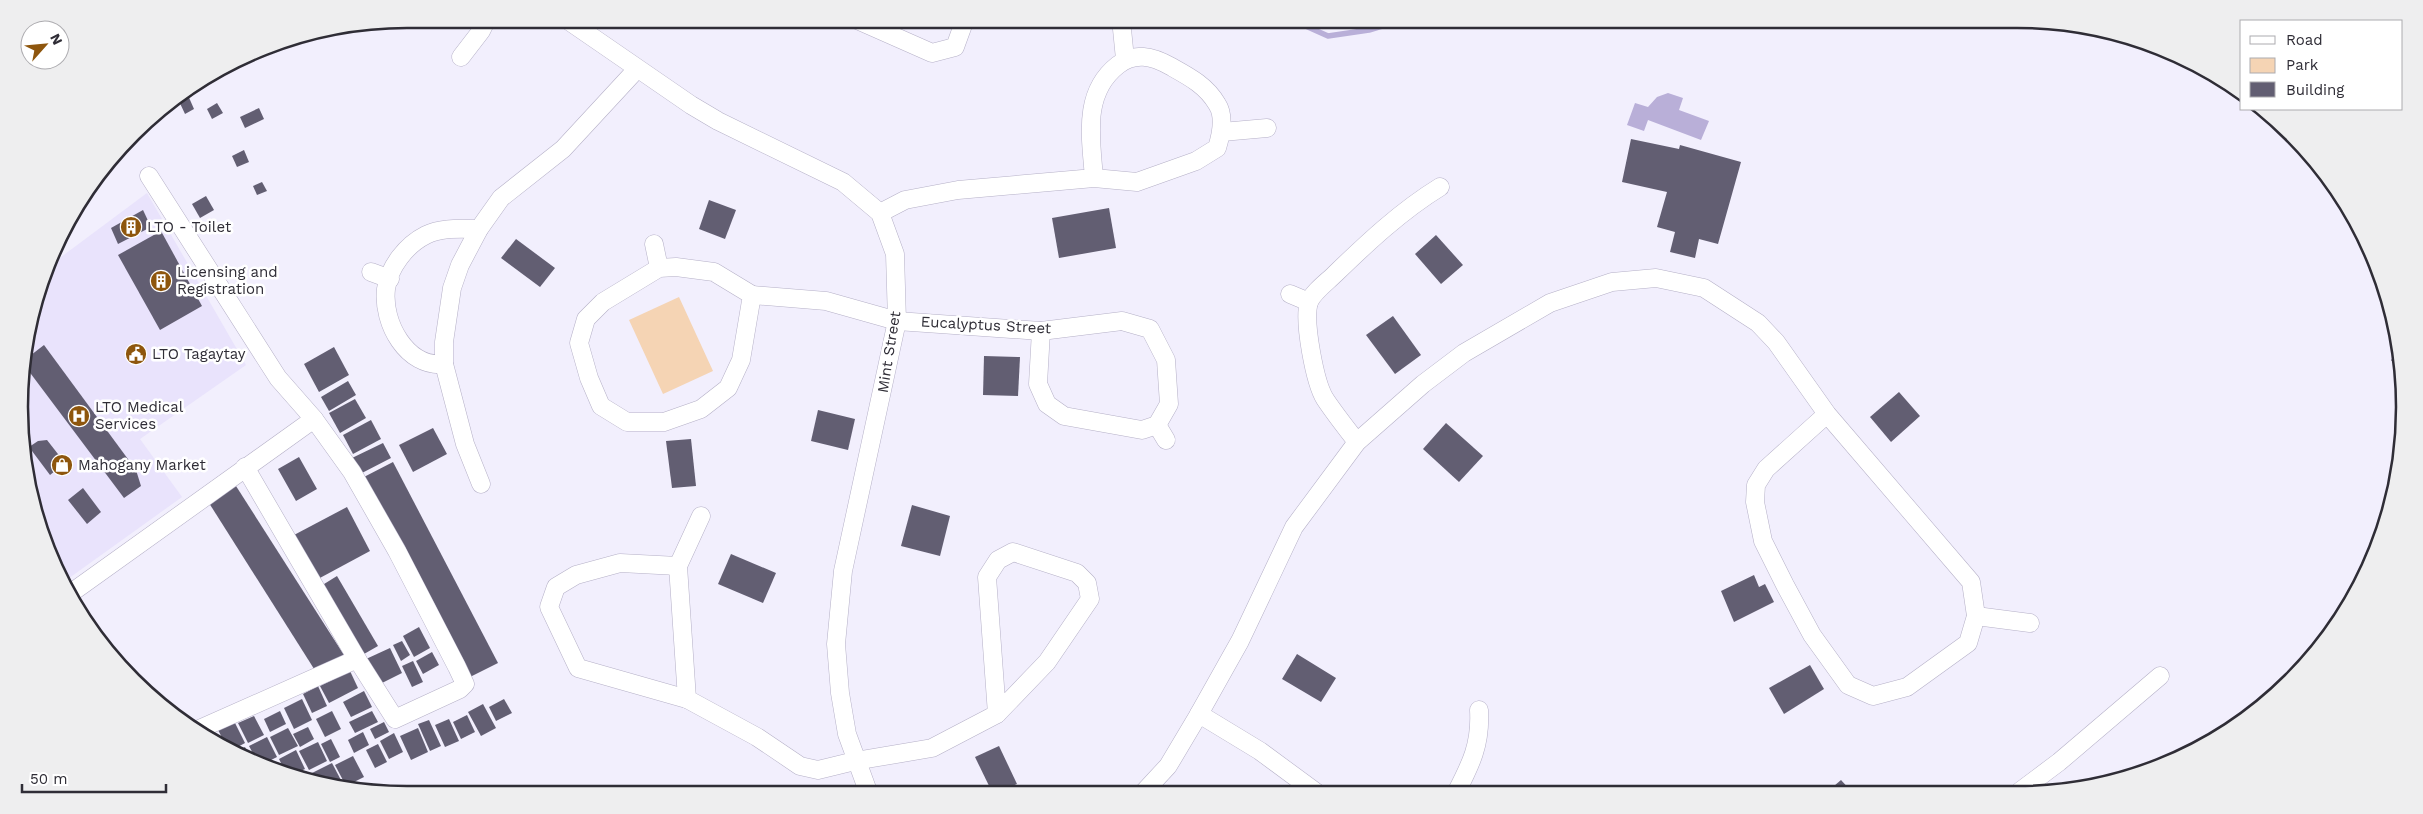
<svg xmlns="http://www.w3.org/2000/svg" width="2423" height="814" viewBox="0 0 2423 814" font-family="'Work Sans',sans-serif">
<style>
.built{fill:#e9e3fc}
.green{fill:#f5d4b4}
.water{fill:#b9afd8}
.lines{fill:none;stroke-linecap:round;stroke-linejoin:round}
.stream{stroke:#b9afd8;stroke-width:5.5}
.building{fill:#625e72}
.minor-casing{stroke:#b5b0c7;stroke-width:19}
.minor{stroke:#fff;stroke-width:18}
.labels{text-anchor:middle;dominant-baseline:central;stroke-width:5;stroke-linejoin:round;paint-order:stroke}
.poi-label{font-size:15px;fill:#2f2d36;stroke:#fff;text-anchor:start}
.street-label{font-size:15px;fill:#2f2d36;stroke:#fff}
.rim{fill:none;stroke:#2f2d36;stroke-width:2.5}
</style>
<rect width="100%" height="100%" fill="#f2effd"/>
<polygon class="built" points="147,193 246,365 140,439 182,497 65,581 32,507 20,432 22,357 49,266"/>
<polygon class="green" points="679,297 713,371 663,394 629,320"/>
<polygon class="water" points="1668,93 1683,98 1679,110 1709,121 1701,140 1648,120 1644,131 1627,125 1635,103 1648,107 1657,97"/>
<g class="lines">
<g class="stream">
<polyline points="1290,19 1328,36 1369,30 1405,19"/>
<polyline points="1555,19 1562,23 1602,26 1622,19"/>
</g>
</g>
<g class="building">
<polygon points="187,93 194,109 185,114 178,99"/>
<polygon points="217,103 223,113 212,119 207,109"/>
<polygon points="259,108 264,119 245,128 240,117"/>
<polygon points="1631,139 1679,149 1680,145 1741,162 1718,244 1699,239 1695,258 1670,252 1675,232 1657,227 1667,192 1622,182"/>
<polygon points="244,150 249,162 237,167 232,156"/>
<polygon points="262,182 267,191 257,195 253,186"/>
<polygon points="206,196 214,210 200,218 192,204"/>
<polygon points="709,200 736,210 725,239 699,229"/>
<polygon points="1109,208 1116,248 1059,258 1052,218"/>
<polygon points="143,210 151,227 118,244 111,228"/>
<polygon points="161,231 202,306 160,330 118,255"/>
<polygon points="1436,235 1463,265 1441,284 1415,254"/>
<polygon points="516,239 555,268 540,287 501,258"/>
<polygon points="1393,316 1421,355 1395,374 1366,335"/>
<polygon points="44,345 136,470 141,486 124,498 22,362"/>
<polygon points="334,347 349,375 319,392 304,364"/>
<polygon points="2400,352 2401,370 2400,371 2391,360"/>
<polygon points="984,356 1020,357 1018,396 983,395"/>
<polygon points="348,381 356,395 329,411 321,397"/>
<polygon points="1899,392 1920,416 1891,442 1870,417"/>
<polygon points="355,399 366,418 340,433 329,413"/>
<polygon points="818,410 855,419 848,450 811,441"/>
<polygon points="371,420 381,439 353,454 343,435"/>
<polygon points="1446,423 1483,456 1459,482 1423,449"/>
<polygon points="433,428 447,454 413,472 399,445"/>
<polygon points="691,439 696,486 672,488 666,441"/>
<polygon points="47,440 65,463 50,475 29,447 38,441"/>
<polygon points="383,443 391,458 360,474 352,458"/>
<polygon points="299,457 317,489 296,501 278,469"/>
<polygon points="393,462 498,663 466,679 362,478"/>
<polygon points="236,486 344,655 316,672 209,503"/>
<polygon points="83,488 101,512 87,524 68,500"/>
<polygon points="912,505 950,516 940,556 901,546"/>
<polygon points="347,507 370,551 318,579 294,535"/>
<polygon points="731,554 776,573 763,603 718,584"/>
<polygon points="1754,575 1759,587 1765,584 1774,602 1734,622 1721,591"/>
<polygon points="337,576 378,646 357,658 316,589"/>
<polygon points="419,627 430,648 414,657 403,636"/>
<polygon points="402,641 410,655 401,661 393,645"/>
<polygon points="390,648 402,673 378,685 366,659"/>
<polygon points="432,652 439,665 423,674 416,661"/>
<polygon points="1297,654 1336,678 1321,702 1282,679"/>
<polygon points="413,661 423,682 412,687 402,666"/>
<polygon points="1810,665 1824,689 1784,714 1769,688"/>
<polygon points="350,671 358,688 329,703 320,686"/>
<polygon points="318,686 327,706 312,713 303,694"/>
<polygon points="364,691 372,707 351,717 343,702"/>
<polygon points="302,699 312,720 294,729 284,708"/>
<polygon points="504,699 512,713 496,721 489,707"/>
<polygon points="483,704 496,728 481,736 468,712"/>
<polygon points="280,711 286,724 270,732 264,719"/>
<polygon points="332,711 341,729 325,737 316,719"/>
<polygon points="372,711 378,722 355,733 349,722"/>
<polygon points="467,715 475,732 461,739 453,722"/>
<polygon points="254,716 264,735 248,743 238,723"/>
<polygon points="449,719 459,741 445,747 435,725"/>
<polygon points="429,720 441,746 430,751 418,724"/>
<polygon points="234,721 245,743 234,749 226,745 218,730"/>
<polygon points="384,722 389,732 375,739 370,729"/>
<polygon points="308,727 314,739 300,747 293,734"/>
<polygon points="288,728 298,746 279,755 270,737"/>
<polygon points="418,728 428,752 411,760 400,736"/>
<polygon points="363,732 369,745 354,753 348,740"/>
<polygon points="394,733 403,752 389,759 380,741"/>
<polygon points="267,737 277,757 265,763 256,759 249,746"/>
<polygon points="331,739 340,757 330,762 321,744"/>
<polygon points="318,742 327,761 309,770 299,751"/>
<polygon points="378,744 387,762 375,768 366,750"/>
<polygon points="999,746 1017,784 993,794 975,757"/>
<polygon points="245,747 249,756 237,751"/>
<polygon points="296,750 305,769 292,775 286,773 279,759"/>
<polygon points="353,756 364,777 346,786 335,765"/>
<polygon points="278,762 282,771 270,765"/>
<polygon points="332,763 343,784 338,786 315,783 310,774"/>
<polygon points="306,771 312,783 295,777"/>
<polygon points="1841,780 1852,792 1827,792"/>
</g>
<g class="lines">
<g class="minor-casing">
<g id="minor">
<polyline points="566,19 691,105 718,121 843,182 880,213 895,254 897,321 843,571 836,644 840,693 847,734 869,794"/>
<polyline points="855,19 932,53 955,47 963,25 962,19"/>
<polyline points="1121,19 1125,59"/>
<polyline points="461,57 481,31 487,19"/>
<polyline points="1222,132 1267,128"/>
<polyline points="149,176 278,378 314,419 352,472 397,551 457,667 465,684 460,689 395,719 357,659 245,467"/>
<path d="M880,213L905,200L958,190L1094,178L1137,182L1196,161L1217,148C1221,135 1225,116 1217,104C1206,85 1188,76 1170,66C1152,56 1135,52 1118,65C1082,93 1091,138 1094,178"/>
<polyline points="654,244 659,268"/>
<polygon points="676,267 714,272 752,295 741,360 728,388 701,409 664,422 627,422 601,406 589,378 579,343 586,319 603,302 659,268"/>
<polyline points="371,272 390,279"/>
<polyline points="1290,294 1309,302"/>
<polyline points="752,295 826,301 897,321 1041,331 1122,321 1150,329 1166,360 1169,404 1157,425"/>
<polyline points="1041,331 1038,384 1047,404 1064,416 1142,430 1157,425"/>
<path d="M444,364C407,368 382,323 386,289C389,267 406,245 426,235C442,227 461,229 479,229"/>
<polyline points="1157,425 1166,440"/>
<path d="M1357,442C1346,428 1335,414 1325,399C1315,383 1303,321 1309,302C1313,292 1327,282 1335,274C1367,243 1401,211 1440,187"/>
<polyline points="481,484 465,444 444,364 444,342 452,288 460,265 479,229 501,198 563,149 637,69"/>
<polyline points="701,516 678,566 687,699 757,737 800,766 818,770 855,761 932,748 997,714"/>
<polygon points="1013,552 1077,573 1087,583 1090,599 1047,662 997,714 987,577 998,560"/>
<polyline points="678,566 620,563 576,575 556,587 549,607 578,668 687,699"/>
<polyline points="71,593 314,419"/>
<polyline points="1976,616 2030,623"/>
<polyline points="1199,714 1260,751 1317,793"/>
<polyline points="195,731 357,659"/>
<polyline points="2019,792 2059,762 2160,676"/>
<path d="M1456,793C1471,764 1481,744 1479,710"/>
<polyline points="1142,794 1168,766 1199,714 1240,641 1294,527 1357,442 1423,384 1464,353 1550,303 1612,282 1656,278 1704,288 1758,323 1776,342 1827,414 1971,582 1976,616 1968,643 1907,687 1873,696 1848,685 1812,635 1785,585 1763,541 1755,502 1756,485 1766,469 1827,414"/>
</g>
</g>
<use href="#minor" class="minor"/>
</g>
<defs>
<g id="building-disc" transform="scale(1.125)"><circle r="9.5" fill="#8e560d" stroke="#fff"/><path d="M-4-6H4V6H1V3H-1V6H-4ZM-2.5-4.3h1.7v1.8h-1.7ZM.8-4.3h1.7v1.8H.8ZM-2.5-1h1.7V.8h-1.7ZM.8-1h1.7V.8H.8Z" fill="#fff"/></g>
<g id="civic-disc" transform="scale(1.125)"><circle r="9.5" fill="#8e560d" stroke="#fff"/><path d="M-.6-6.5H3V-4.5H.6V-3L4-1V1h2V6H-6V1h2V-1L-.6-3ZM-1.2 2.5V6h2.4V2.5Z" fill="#fff"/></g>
<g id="hospital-disc" transform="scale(1.125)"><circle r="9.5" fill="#8e560d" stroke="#fff"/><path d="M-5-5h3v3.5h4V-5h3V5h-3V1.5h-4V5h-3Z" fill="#fff"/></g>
<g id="shop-disc" transform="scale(1.125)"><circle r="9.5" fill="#8e560d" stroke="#fff"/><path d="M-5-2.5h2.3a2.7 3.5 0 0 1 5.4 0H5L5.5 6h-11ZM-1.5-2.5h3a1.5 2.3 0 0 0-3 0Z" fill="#fff"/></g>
</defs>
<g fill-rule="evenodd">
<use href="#building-disc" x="131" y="227"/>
<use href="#building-disc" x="161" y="281"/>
<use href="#civic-disc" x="136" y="354"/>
<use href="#hospital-disc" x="79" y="416"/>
<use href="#shop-disc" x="62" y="465"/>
</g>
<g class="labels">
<g class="poi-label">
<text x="147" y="227">LTO - Toilet</text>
<text x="177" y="272">Licensing and<tspan x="177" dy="17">Registration</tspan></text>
<text x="152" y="354">LTO Tagaytay</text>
<text x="95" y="407">LTO Medical<tspan x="95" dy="17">Services</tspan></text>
<text x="78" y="465">Mahogany Market</text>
</g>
<g class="street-label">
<text transform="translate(986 325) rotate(3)">Eucalyptus Street</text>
<text transform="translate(889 352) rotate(-81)">Mint Street</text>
</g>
</g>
<path d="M0 0H2423V814H0ZM407 28H2017A379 379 0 0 1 2396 407V407A379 379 0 0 1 2017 786H407A379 379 0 0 1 28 407V407A379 379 0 0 1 407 28Z" fill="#eeeeef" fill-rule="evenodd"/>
<path class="rim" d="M407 28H2017A379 379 0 0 1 2396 407V407A379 379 0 0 1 2017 786H407A379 379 0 0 1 28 407V407A379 379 0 0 1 407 28Z"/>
<rect x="2240" y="20" width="162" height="90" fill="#ffffff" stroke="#acabaf"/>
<rect x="2250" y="36" width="25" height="8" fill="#ffffff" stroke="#acabaf"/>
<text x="2286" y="45" font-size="15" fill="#2f2d36">Road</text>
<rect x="2250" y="58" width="25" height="15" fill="#f5d4b4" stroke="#acabaf"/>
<text x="2286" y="70" font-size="15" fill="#2f2d36">Park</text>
<rect x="2250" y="82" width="25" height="15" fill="#625e72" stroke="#acabaf"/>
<text x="2286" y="95" font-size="15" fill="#2f2d36">Building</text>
<g transform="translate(45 45) rotate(63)"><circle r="24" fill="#ffffff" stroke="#acabaf"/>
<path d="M0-4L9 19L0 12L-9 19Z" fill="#8e560d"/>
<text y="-8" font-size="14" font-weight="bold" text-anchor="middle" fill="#2f2d36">N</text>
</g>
<path d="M22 784v8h144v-8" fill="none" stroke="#2f2d36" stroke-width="2.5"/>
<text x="30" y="784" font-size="15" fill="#2f2d36" stroke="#ffffff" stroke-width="4" paint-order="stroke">50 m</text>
</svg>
